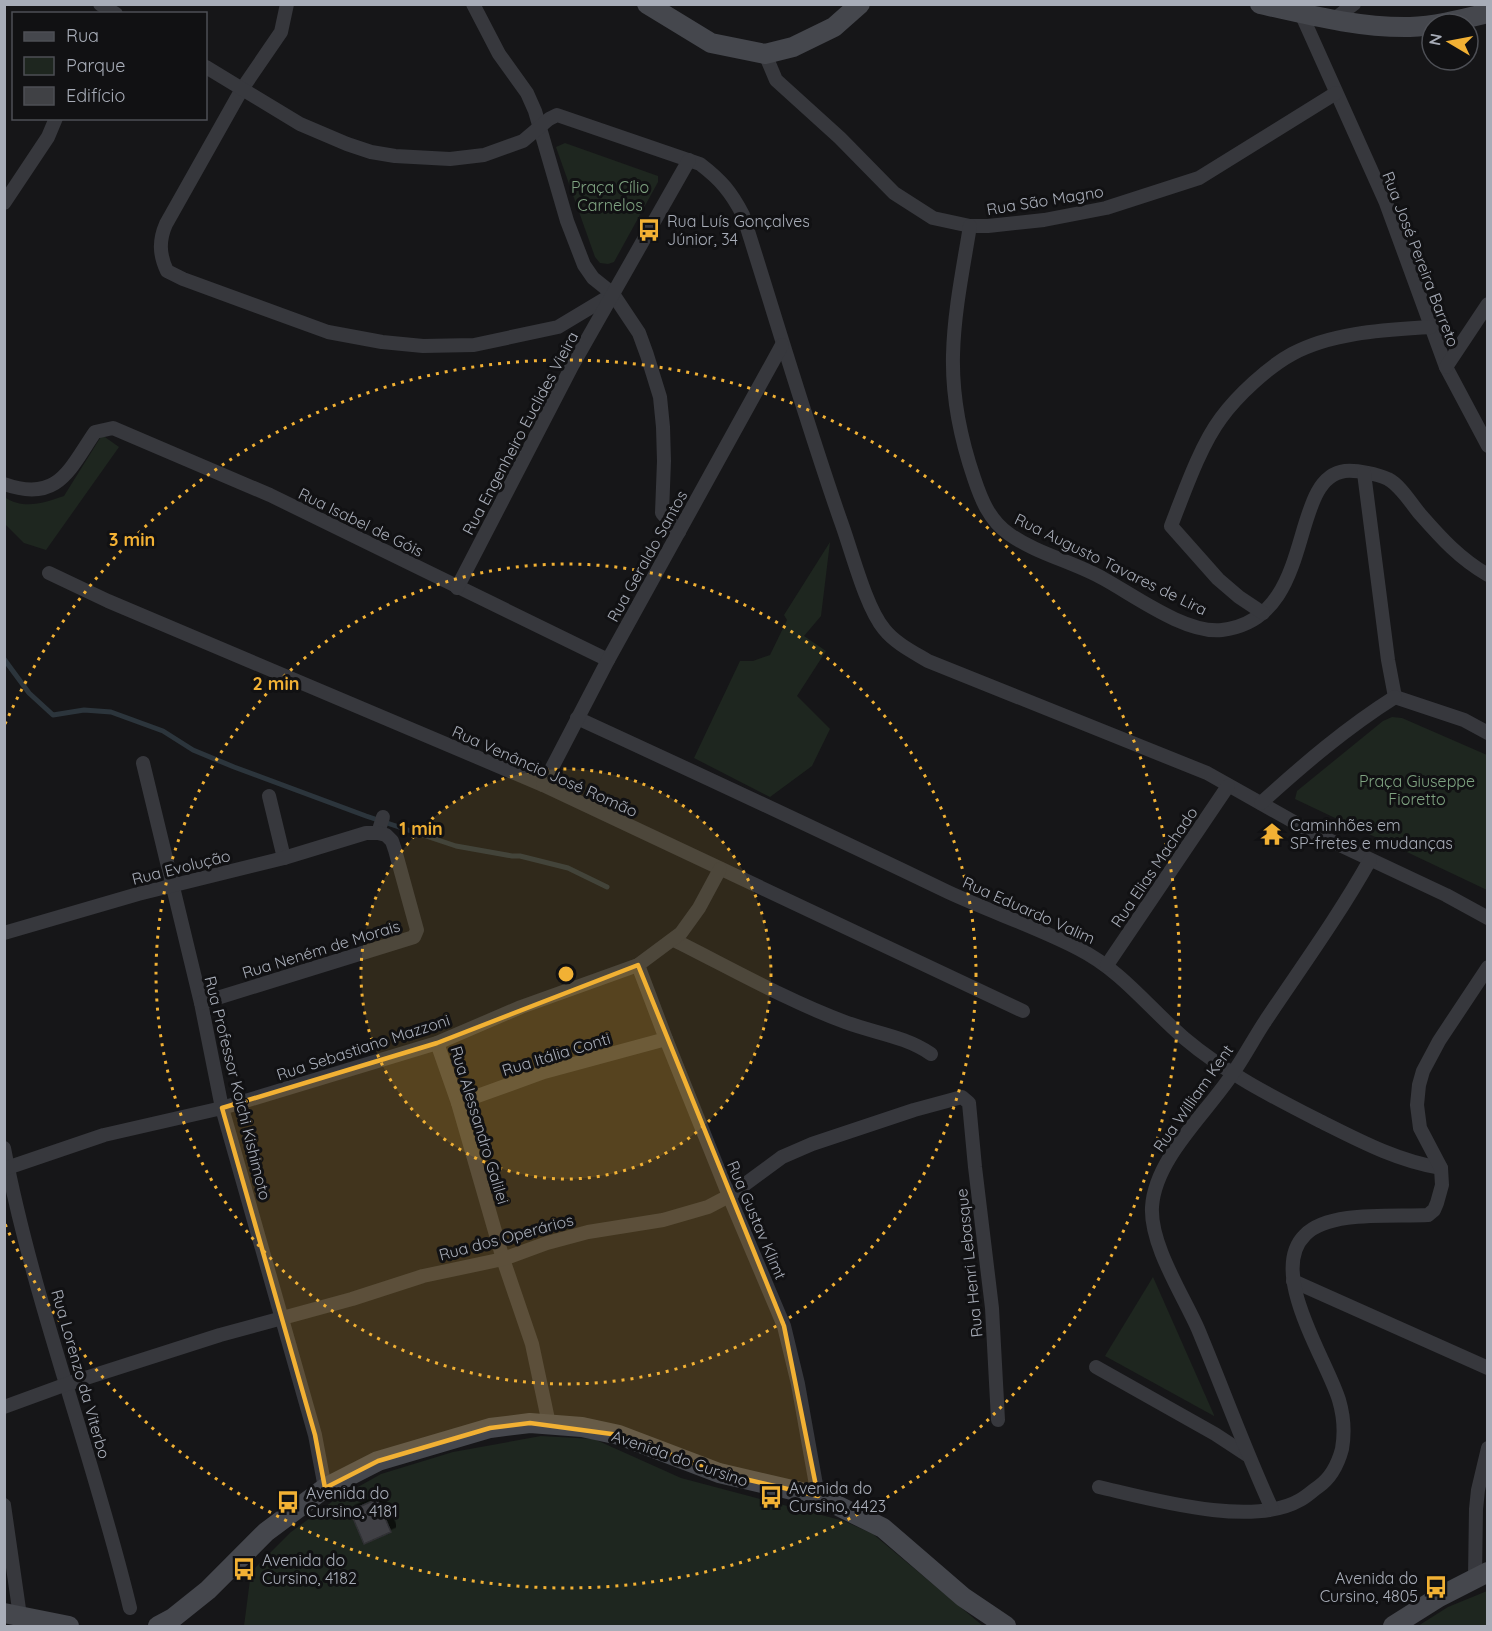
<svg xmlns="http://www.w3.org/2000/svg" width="1492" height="1631" viewBox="0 0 1492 1631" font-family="Quicksand,sans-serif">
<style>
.green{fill:#1e261f}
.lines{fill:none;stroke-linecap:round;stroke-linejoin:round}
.stream{stroke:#2c353c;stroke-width:5}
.building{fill:#404145;stroke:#303034;stroke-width:1.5;filter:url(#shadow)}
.street{stroke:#37383d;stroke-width:14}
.secondary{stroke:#45474d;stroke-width:20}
.marked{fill:#f2b134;fill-opacity:0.2;stroke:#f2b134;stroke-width:4.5;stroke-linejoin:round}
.ring{fill:none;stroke:#f2b134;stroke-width:3;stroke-dasharray:3 6}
.labels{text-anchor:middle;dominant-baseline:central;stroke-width:6;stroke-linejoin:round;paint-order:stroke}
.park-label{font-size:16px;fill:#7fa381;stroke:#111113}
.street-label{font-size:16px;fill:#a8adb8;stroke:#111113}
.poi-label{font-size:16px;fill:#a8adb8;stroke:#111113;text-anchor:start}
.centre{fill:#f2b134;stroke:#111113;stroke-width:3}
.ring-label{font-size:18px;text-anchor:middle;font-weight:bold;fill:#f2b134;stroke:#111113;stroke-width:6;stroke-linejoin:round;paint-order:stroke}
</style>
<defs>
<filter id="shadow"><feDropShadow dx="5.5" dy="-5.5" stdDeviation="0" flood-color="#0009"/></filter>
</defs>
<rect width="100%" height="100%" fill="#161618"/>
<g class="green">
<polygon points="565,143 658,176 658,182 614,262 608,264 600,263 595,257 557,150 556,147"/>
<path d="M102,435L119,447L46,550L24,543L5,524L4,497C25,510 43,503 64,496Z"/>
<polygon points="830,542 821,616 804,636 826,651 797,696 830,729 812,766 770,797 694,758 740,661 753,661 770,655 787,620 784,615"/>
<polygon points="1392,717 1402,718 1487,755 1487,890 1295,799 1297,791 1383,721"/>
<polygon points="1153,1277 1214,1415 1214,1416 1105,1356"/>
<polygon points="541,1436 594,1439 681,1478 844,1521 873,1534 983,1626 244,1626 251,1572 291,1532 333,1501 381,1474 453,1452"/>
<polygon points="1487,1591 1487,1626 1418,1626 1448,1607"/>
</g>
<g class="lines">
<polyline class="stream" points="4,659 29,693 53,715 84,710 111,712 163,731 193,750 234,767 366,816 456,846 512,856 520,856 568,868 607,887"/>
</g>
<polygon class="building" points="377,1499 391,1532 364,1544 350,1511"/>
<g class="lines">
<g class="street">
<polyline points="100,4 116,14"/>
<path d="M287,4L281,32L242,89L166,224C159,240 159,254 167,271L183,279L328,332L382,342L423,346L474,345L558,327L613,294"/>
<polyline points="473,4 499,54 527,93 535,111 567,221 584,265 593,278 613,294 639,333 647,355 660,397 663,427 664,461 662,513 679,532"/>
<polyline points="1299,9 1386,203 1446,367 1488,446"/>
<polyline points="1333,20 1354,4"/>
<polyline points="765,54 776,80 840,138 894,193 933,218 970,226 988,226 1044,220 1106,208 1199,178 1336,93"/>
<path d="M206,67L300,124L347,144L371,152L395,156L450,159L484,155L523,141L549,119L557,115L700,164C721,180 731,192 743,215C775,316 805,418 840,519C851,548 865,606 884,629C895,643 913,652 928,661L1207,773L1310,831L1446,895L1488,918"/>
<polyline points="4,203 48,137 56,118"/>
<path d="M970,226C963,269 954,312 953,355C952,396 961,440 974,478C981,499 989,520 1009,534C1037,554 1074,562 1104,579C1135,596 1186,634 1222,630C1318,619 1287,478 1345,471C1358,470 1377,474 1388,479C1401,486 1410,502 1420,514C1441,538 1460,559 1488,575"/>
<polyline points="1446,367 1488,304"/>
<polyline points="1364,473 1388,660 1395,697"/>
<path d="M4,484C58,503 69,470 95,432L113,428L270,495L608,660"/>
<polyline points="49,573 108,601 543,785 1023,1011"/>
<polyline points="457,588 572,366 689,160"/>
<path d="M1263,613L1239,597L1218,579L1171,526C1184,493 1200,446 1221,418C1237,396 1268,367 1292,354C1333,332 1386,330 1431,327"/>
<polyline points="1395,697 1464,720 1488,733"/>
<path d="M577,718C701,775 825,833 948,892C991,912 1037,927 1079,949C1122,971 1148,1007 1184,1038C1224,1072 1271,1096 1318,1120C1358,1140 1397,1161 1441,1168"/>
<polyline points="143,763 201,1003 222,1108 315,1435 325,1488"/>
<polyline points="543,785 608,660 782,345"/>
<polyline points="269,796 284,858"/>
<path d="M1261,803C1304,764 1346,728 1395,697"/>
<polyline points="378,833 383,817"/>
<polyline points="4,933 138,894 284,858 366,833 378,833 386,835 392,841 395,850 417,930 414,937 201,1003"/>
<path d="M674,940C730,968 786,1000 845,1022C874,1033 905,1036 931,1054"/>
<polyline points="638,965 666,1039 729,1196 784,1326 798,1384 818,1496"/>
<polyline points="1107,965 1228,786"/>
<polyline points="437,1043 458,1103 503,1259 532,1344 549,1424"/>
<polyline points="458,1103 544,1072 666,1039"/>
<path d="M4,1148C34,1304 93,1454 130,1608"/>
<polyline points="4,1169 104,1135 222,1108 437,1043 521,1007 638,965 681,933 699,908 720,869"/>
<polyline points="1293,1281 1488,1368"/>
<polyline points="1096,1367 1215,1434 1247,1455"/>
<polyline points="4,1407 67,1384 220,1335 352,1299 423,1276 503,1259 547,1243 588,1232 663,1220 708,1207 729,1196 782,1157 812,1144 914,1110 962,1097 969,1103 975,1167 992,1308 998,1420"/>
<path d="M1099,1487C1151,1499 1252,1528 1300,1500C1306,1497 1312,1491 1318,1487C1331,1478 1338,1464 1342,1449C1345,1432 1344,1417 1339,1400C1327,1360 1267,1272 1305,1235C1329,1210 1394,1217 1428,1215L1434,1210L1437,1203L1442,1185L1441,1168L1420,1128L1417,1105L1419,1085L1423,1071L1439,1041L1488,967"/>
<polyline points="4,1505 20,1616"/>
<path d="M1272,1509C1245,1450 1223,1389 1198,1329C1183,1295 1150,1245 1152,1207C1155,1158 1207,1113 1233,1073C1244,1057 1253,1040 1264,1023C1300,969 1338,917 1370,860"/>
<polyline points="1475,1577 1476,1509 1478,1490 1488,1448"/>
</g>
<g class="secondary">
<polyline points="647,4 711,43 765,54 793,47 834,27 860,4"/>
<path d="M1260,4C1309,15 1360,28 1410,27C1436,26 1463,19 1488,13"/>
<polyline points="4,1613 69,1626"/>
<polyline points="158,1626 173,1618 208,1590 266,1532 325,1488 378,1461 490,1428 530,1423 582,1427 619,1435 719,1473 818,1496 883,1528 963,1597 1006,1626"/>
<polyline points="1393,1626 1439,1597 1488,1572"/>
</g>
</g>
<path class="marked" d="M638,965L784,1326L818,1496L719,1473L619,1435L530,1423L490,1428L378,1461L325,1488L315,1435L222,1108L437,1043Z"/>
<circle cx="566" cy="974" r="205" fill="#f2b134" fill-opacity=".12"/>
<g class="ring">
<circle cx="566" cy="974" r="205"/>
<circle cx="566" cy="974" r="410"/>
<path d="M5 724A614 614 0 1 1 5 1224"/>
</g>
<defs>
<g id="bus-bare" transform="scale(1.8)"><path d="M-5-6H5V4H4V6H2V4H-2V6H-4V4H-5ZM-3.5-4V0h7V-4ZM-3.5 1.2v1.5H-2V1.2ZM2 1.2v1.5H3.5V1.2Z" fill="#f2b134" stroke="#111113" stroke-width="2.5" paint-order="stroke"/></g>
<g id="temple-bare" transform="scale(1.8)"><path d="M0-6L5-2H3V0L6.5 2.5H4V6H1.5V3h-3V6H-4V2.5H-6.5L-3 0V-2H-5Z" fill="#f2b134" stroke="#111113" stroke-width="2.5" paint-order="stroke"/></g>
</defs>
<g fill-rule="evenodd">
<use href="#bus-bare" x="649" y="230"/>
<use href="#temple-bare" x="1272" y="834"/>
<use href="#bus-bare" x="771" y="1497"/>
<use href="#bus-bare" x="288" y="1502"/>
<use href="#bus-bare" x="244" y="1569"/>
<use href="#bus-bare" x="1436" y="1587"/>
</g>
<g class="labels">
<g class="park-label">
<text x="610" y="187">Praça Cílio<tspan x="610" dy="18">Carnelos</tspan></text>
<text x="1417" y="781">Praça Giuseppe<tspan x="1417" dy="18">Fioretto</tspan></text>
</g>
<g class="street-label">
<text transform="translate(1045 200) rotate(-9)">Rua São Magno</text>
<text transform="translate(1421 259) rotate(69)">Rua José Pereira Barreto</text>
<text transform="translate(520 433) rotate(-62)">Rua Engenheiro Euclides Vieira</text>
<text transform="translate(361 522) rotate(26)">Rua Isabel de Góis</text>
<text transform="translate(647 556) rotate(-61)">Rua Geraldo Santos</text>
<text transform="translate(1111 564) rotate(26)">Rua Augusto Tavares de Lira</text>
<text transform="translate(545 771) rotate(24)">Rua Venâncio José Romão</text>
<text transform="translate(181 867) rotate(-14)">Rua Evolução</text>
<text transform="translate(1154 867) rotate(-56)">Rua Elias Machado</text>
<text transform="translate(1029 910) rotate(24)">Rua Eduardo Valim</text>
<text transform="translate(321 949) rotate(-17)">Rua Neném de Morais</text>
<text transform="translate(363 1047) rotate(-18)">Rua Sebastiano Mazzoni</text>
<text transform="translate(556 1054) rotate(-17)">Rua Itália Conti</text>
<text transform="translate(238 1088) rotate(76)">Rua Professor Koichi Kishimoto</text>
<text transform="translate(1193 1098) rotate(-55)">Rua William Kent</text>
<text transform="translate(480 1125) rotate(73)">Rua Alessandro Galilei</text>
<text transform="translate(757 1220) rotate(67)">Rua Gustav Klimt</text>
<text transform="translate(506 1237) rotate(-15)">Rua dos Operários</text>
<text transform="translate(969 1263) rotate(-96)">Rua Henri Lebasque</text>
<text transform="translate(81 1374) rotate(74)">Rua Lorenzo da Viterbo</text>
<text transform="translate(680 1458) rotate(19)">Avenida do Cursino</text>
</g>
<g class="poi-label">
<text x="667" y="221">Rua Luís Gonçalves<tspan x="667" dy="18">Júnior, 34</tspan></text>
<text x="1290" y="825">Caminhões em<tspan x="1290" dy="18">SP-fretes e mudanças</tspan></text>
<text x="789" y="1488">Avenida do<tspan x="789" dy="18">Cursino, 4423</tspan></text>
<text x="306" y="1493">Avenida do<tspan x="306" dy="18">Cursino, 4181</tspan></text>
<text x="262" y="1560">Avenida do<tspan x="262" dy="18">Cursino, 4182</tspan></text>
<text x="1418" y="1578" text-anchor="end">Avenida do<tspan x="1418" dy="18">Cursino, 4805</tspan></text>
</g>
</g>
<circle cx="566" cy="974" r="9" class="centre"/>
<g class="ring-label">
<text x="132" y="546">3 min</text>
<text x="276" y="690">2 min</text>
<text x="421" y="835">1 min</text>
</g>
<rect width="1492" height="1631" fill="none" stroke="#a8adb8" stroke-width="12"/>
<rect x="12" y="12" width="195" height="108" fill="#111113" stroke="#4d4f55" stroke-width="1.5"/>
<rect x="24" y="32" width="30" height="9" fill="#45474d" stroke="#4d4f55" stroke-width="1.5"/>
<text x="66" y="42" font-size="18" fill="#a8adb8">Rua</text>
<rect x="24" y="57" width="30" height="18" fill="#1e261f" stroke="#4d4f55" stroke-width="1.5"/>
<text x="66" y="72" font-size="18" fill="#a8adb8">Parque</text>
<rect x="24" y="87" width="30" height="18" fill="#404145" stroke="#4d4f55" stroke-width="1.5"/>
<text x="66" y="102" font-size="18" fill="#a8adb8">Edifício</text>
<g transform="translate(1450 42) rotate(280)"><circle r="28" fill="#111113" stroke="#4d4f55" stroke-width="1.5"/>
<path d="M0-4.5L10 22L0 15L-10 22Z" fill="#f2b134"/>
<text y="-9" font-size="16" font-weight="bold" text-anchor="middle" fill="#a8adb8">N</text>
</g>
</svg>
